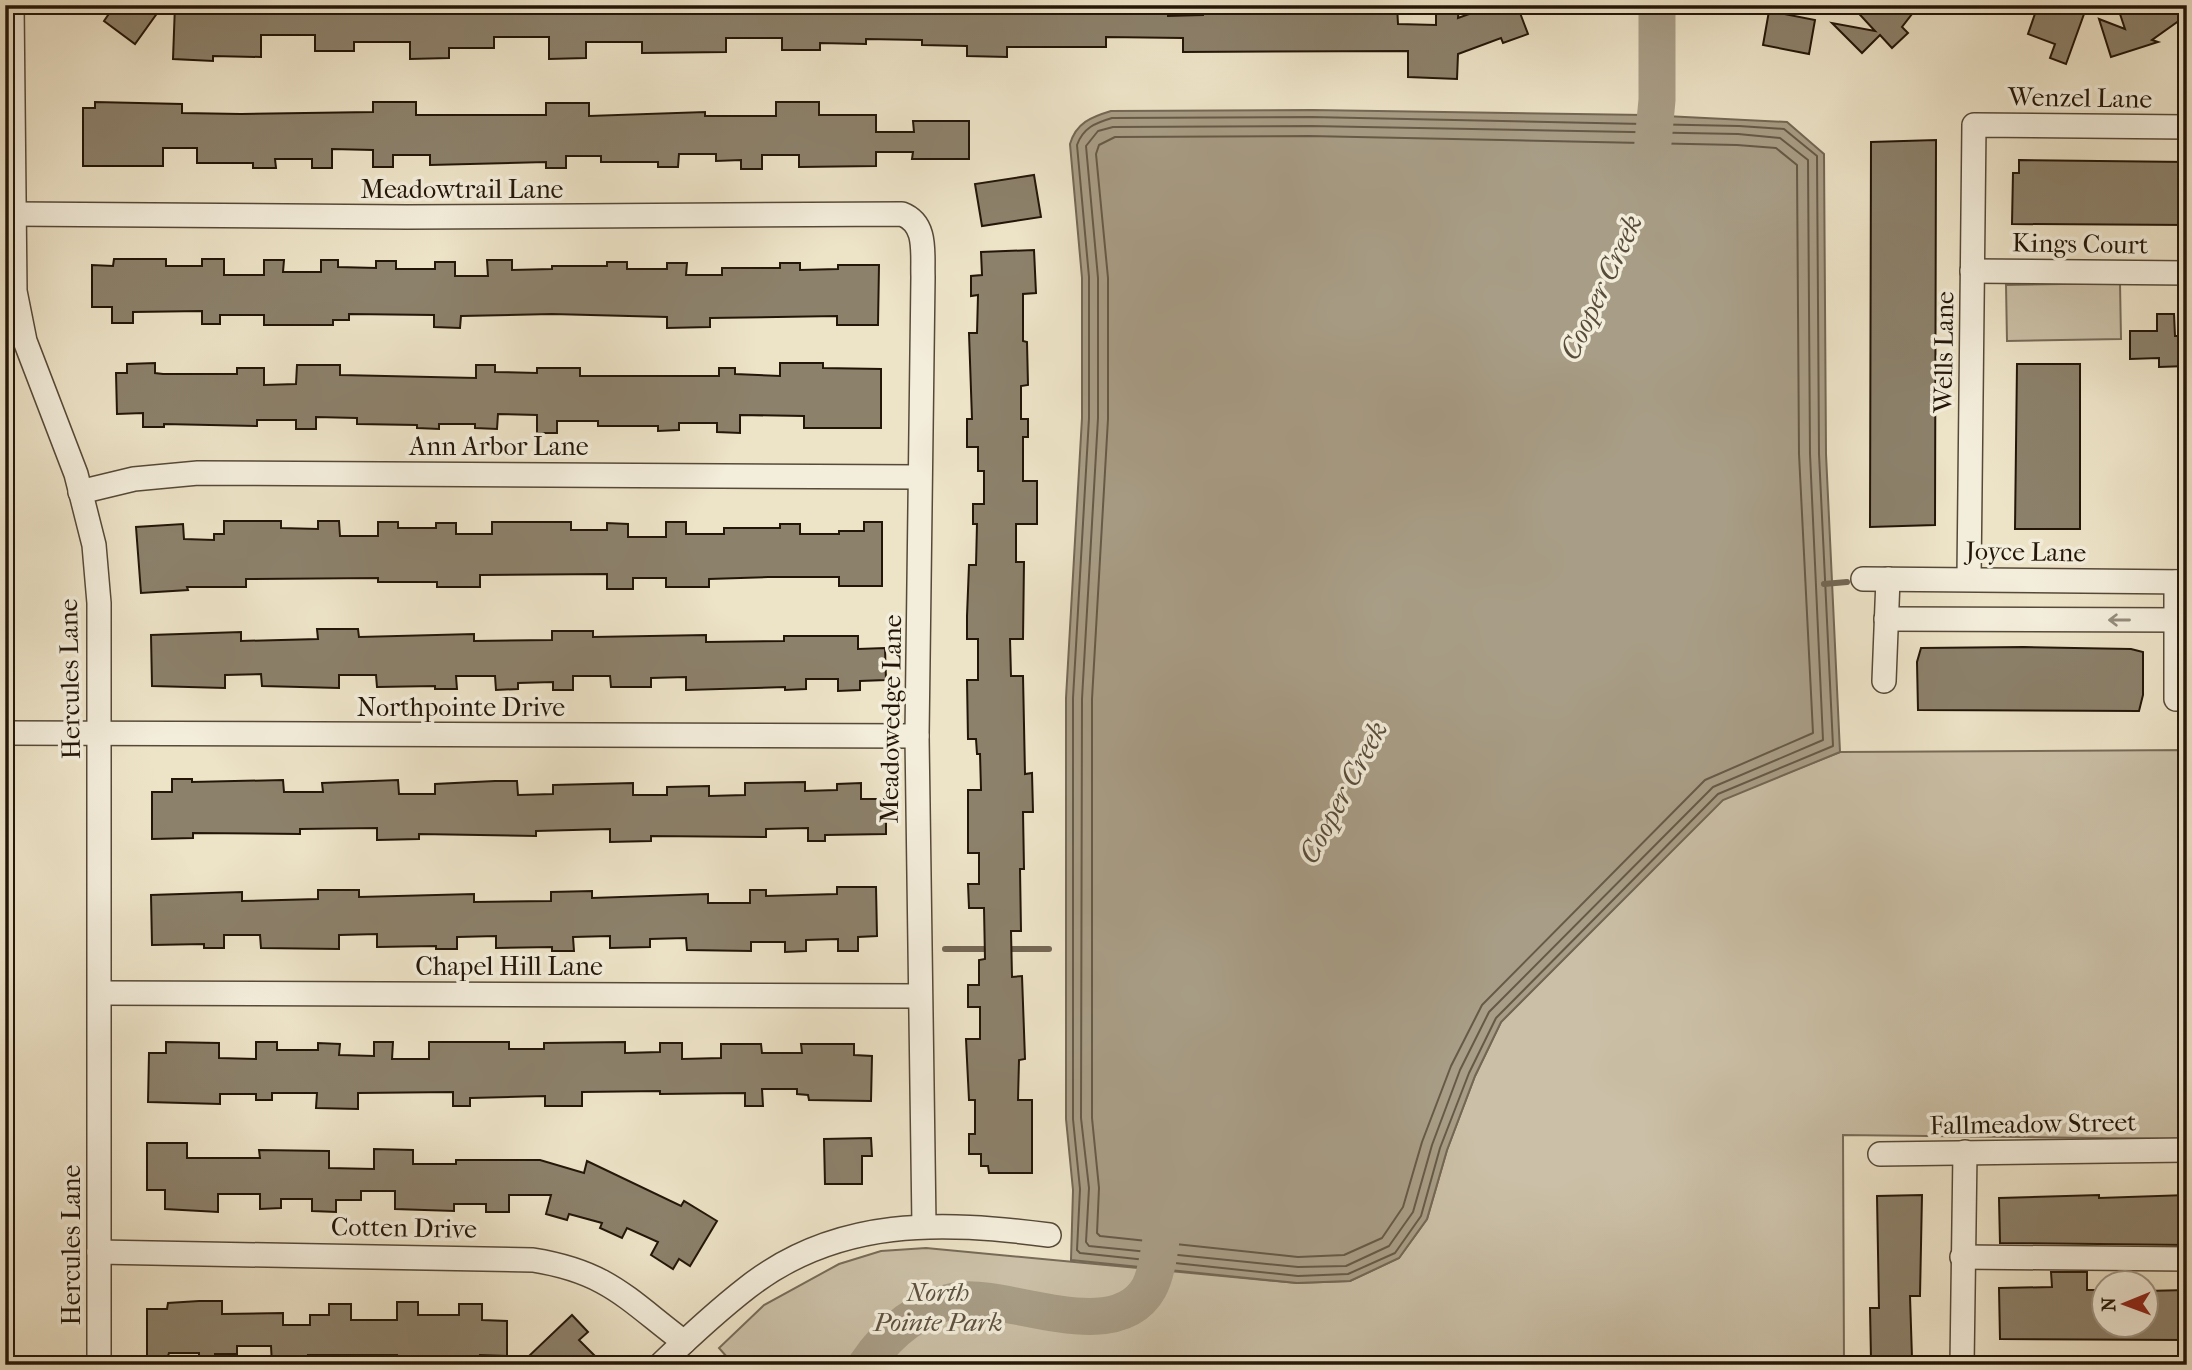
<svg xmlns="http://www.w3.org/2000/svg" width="2192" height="1370" viewBox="0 0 2192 1370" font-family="'IM FELL French Canon',serif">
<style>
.green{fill:#cbc0a7;stroke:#776b58;stroke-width:2}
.water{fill:#a89d86;stroke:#736754;stroke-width:2}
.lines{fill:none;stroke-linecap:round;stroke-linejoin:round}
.shore{stroke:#665a47;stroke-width:2}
.stream{stroke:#736754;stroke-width:6}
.river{stroke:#a89d86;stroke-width:37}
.building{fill:#8c816b;stroke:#231608;stroke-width:2}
.minor-casing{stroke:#564938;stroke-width:26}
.minor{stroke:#f3eddb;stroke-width:23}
.oneway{stroke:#958c7c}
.labels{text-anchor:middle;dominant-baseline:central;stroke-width:7;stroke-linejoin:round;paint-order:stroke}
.street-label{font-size:26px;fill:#231608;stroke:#f3eddb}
.park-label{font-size:26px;font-style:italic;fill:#5e5240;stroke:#f3eddb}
.water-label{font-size:28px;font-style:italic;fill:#584c3a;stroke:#f3eddb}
</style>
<rect width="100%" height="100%" fill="#ede3c7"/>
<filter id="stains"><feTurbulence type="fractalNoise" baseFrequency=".00286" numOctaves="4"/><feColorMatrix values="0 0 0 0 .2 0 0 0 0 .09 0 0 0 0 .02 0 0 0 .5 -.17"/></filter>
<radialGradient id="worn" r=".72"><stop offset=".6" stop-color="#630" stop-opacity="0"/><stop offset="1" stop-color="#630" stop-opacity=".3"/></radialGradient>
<g class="green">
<polygon points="2120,283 2121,339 2007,341 2006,285"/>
<polygon points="2187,750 2187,1139 1843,1135 1844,1365 734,1365 719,1348 764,1305 839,1264 881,1251 926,1248 1297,1283 1350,1281 1399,1258 1427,1219 1447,1150 1475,1076 1501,1022 1723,799 1840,752"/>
</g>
<path class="water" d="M1312,110L1645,115L1787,122L1824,154L1826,454L1840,752L1723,800L1501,1022L1475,1076L1447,1150L1427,1219L1399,1258L1350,1281L1297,1283L1071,1260L1073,1190L1066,1119V698L1082,418V278L1070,144C1076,123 1091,117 1111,111Z"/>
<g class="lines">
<g class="shore">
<path d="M1311,117L1739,126L1784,129L1817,156L1819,454L1833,746L1718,794L1496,1018L1469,1073L1440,1148L1421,1216L1395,1253L1348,1274L1298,1276L1080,1253L1077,1250L1080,1189L1073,1119V698L1089,418V277L1077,145C1083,128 1095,123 1112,118Z"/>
<polygon points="1310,126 1738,134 1780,138 1808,160 1810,454 1823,740 1713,787 1489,1012 1460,1070 1432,1145 1413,1212 1389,1246 1346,1266 1298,1267 1089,1246 1086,1242 1089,1188 1081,1118 1082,699 1098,418 1098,278 1086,146 1098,131 1113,127"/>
<polygon points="1309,136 1737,145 1776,148 1797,165 1799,454 1813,733 1705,780 1482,1005 1451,1066 1422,1142 1403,1207 1382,1238 1344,1255 1298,1257 1100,1236 1097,1233 1099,1188 1092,1118 1092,699 1108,419 1108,278 1096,154 1099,145 1115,137"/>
</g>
<g class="stream">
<polyline points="1824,584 1847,582"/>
<polyline points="945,949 992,949"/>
<polyline points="1003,949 1049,949"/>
</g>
<g class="river">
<polyline points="1651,164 1657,100 1657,5"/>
<path d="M866,1365C888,1332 920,1305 961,1300C1011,1295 1116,1347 1149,1288C1159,1269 1160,1241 1164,1220"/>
</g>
</g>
<g class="building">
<polygon points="115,5 163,5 135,44 104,21"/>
<polygon points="175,5 1168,5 1168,16 1203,15 1203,5 1282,5 1282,14 1324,14 1324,5 1397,5 1398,24 1436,25 1436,6 1459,6 1458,18 1494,5 1517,5 1528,34 1503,43 1501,38 1458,54 1457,79 1408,77 1408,51 1183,52 1183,38 1106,37 1106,47 1007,47 1007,57 967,56 967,46 922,45 922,40 866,39 866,44 820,43 820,50 782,50 782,38 726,38 726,52 642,53 642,42 586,42 586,58 549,59 549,37 494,37 494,48 449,48 449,58 410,59 410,42 354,42 354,51 315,51 315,35 261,35 261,57 213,56 213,61 173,59"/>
<polygon points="1851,5 1919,5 1902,27 1908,33 1892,48 1880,35 1862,53 1832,23 1875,31"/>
<polygon points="2038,5 2063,5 2084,14 2066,64 2050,58 2055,44 2028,34"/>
<polygon points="2117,5 2187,5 2187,15 2152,40 2158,42 2111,57 2099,19 2125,29"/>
<polygon points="1769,11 1815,20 1809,54 1763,45"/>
<polygon points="95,102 182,104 182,113 241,114 373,112 373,102 416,102 416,115 546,115 546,103 589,103 589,116 705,112 705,116 776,116 776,102 819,102 819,115 876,115 876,132 914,132 913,121 969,121 969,159 912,159 913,152 876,152 876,166 799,167 799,155 762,155 762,169 741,169 741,160 716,161 716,154 679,154 678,167 658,167 658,162 601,162 601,156 566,156 566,168 546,168 546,162 430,165 430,155 393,155 393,167 373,167 373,150 332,149 332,168 312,168 312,159 275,159 276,168 253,168 253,163 197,163 197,148 163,148 163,166 83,166 83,108 95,108"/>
<polygon points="1936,140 1935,525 1870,527 1871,142"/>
<polygon points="2019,160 2187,162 2187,225 2012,224 2013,173 2019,173"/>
<polygon points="1034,175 1041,217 982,226 975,184"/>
<polygon points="1034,250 1036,293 1023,294 1023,341 1027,342 1028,385 1021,386 1021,419 1028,419 1028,437 1023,437 1023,481 1037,481 1037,524 1016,524 1016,562 1024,562 1023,639 1010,639 1011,676 1023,676 1025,774 1032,773 1033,812 1023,812 1024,869 1020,869 1021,931 1011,931 1012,977 1022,976 1025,1059 1019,1060 1018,1100 1032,1100 1032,1173 989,1173 988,1166 981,1166 981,1154 969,1154 969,1134 975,1134 975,1100 969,1100 967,1060 966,1039 980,1039 980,1007 968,1007 968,985 979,985 979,960 985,959 984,908 969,908 968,884 979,884 979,853 968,853 968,790 981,790 980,754 977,754 976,739 968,739 967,680 978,680 978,639 967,639 967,616 969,565 976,565 977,524 973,524 973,504 984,504 984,471 978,471 978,447 967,447 967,419 972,419 969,333 977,333 978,295 971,296 971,276 982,275 981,252"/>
<polygon points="114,259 166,259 166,266 202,266 202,259 224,259 224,275 264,275 264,260 284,260 283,272 321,272 321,260 338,260 338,267 376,268 376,261 396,261 396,269 435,269 435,262 455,262 455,276 488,276 487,260 512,260 512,270 552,269 552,266 607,266 607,262 627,262 627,269 667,269 667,263 687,263 686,275 722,275 722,268 780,268 780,263 800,263 800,270 838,269 838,265 879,265 878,325 837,325 837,316 710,318 710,327 667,328 667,317 552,314 461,316 460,328 434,327 434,315 349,314 349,320 333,320 333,325 264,325 264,315 220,315 220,324 202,324 202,311 133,312 133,323 112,323 112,307 92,307 92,265 113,266"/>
<polygon points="2157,314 2174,314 2175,336 2187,336 2187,366 2159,367 2159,358 2130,359 2130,331 2157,331"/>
<polygon points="155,363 155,373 163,374 237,374 237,368 264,368 264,385 296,384 297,365 340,365 340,375 476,378 476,365 495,365 495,372 537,373 537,368 580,368 580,376 719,376 719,368 735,368 735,374 780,376 780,363 823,363 823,368 881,369 881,428 804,428 804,416 740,415 740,433 717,432 717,423 679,423 679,430 658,431 658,426 598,426 598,421 557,421 557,433 537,433 537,415 498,414 497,429 475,428 475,424 439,424 439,429 417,428 417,425 357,424 357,418 316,417 316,429 296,429 296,420 257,420 257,426 164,424 164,427 143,427 143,413 117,414 116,373 127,373 127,364"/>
<polygon points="2017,364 2080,364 2080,529 2015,529"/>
<polygon points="224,521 281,521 281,528 318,529 318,521 339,521 340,536 378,536 378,522 398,522 398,528 436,528 436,523 456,523 456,534 492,534 492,522 571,522 571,530 607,530 607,523 628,524 628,537 666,537 666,522 686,522 686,534 724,534 724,528 780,528 780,524 800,524 800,534 839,534 839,531 864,531 864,522 882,522 882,586 839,586 839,577 768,577 709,579 709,587 666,587 666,578 633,578 633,589 607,589 607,574 480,575 480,587 437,587 437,582 378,582 378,578 246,579 246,587 187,587 188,590 141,593 136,527 183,524 184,539 214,540 214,534 224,534"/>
<polygon points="317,629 358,629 359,637 474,634 474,641 552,640 552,631 593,631 593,637 706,635 706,642 784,641 784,636 858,636 858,649 885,648 886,680 860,681 860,690 838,691 838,679 806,679 806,689 785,690 785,687 686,690 686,677 651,678 651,687 611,687 610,676 573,676 573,690 553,690 553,682 518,683 518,689 496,690 495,676 456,676 457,689 435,689 435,686 377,687 376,675 339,675 339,688 262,686 261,674 225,675 225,688 152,686 151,635 241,632 241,641 318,639"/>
<polygon points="2024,647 2131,649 2143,652 2143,695 2139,711 1918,710 1917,662 1921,648"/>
<polygon points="172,779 192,779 192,782 283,780 284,792 323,792 322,783 398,780 399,794 435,794 435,784 495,781 517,781 518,795 553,794 553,785 633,783 633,795 667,795 667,787 709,786 709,796 745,795 745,783 805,782 805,791 837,790 837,784 861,783 861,799 886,799 886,834 825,835 825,841 808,841 808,828 766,829 766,837 651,836 651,841 610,842 610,829 536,831 536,836 419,834 419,839 377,840 377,828 300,829 300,834 193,833 193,838 152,839 152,792 172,792"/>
<polygon points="837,887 876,887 877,936 858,937 858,951 838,951 838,939 806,940 806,951 785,952 785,942 751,942 751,951 687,950 686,938 650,939 650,947 610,948 610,936 573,937 574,951 552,951 552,947 496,948 496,936 457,937 457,949 436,949 436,946 377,947 377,934 339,935 339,949 261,948 260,935 224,935 224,948 204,948 204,944 152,945 151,895 242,892 242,901 318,899 318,890 359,890 359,897 474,894 474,902 551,901 551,892 592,891 592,898 708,894 708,903 750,903 750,890 766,890 766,896 837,894"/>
<polygon points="166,1042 219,1043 219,1058 256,1059 256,1042 277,1042 277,1050 318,1050 318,1043 340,1044 339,1055 374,1056 374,1042 393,1042 392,1059 429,1059 429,1042 509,1042 509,1049 544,1049 544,1043 625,1042 625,1053 660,1052 660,1043 682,1043 682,1059 721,1058 721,1044 761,1044 762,1053 802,1053 801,1044 854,1044 854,1055 872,1056 871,1101 809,1100 808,1095 797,1094 797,1089 762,1089 763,1106 745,1106 745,1093 660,1094 660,1091 582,1092 582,1106 545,1106 545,1096 470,1098 470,1106 453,1106 453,1092 358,1093 358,1109 316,1108 317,1093 272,1093 272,1100 256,1100 256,1094 220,1094 220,1104 148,1102 149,1053 166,1053"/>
<polygon points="871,1138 872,1156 862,1156 862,1184 825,1184 824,1139"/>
<polygon points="147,1143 187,1143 187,1158 260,1158 259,1150 329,1151 329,1168 374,1169 374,1149 413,1150 413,1164 456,1164 456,1160 540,1160 584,1173 587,1161 681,1206 684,1201 717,1221 690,1266 679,1259 673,1269 651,1255 658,1242 627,1228 622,1238 600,1228 602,1223 569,1214 567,1220 546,1214 551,1195 509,1195 509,1212 486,1212 486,1204 454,1204 454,1211 395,1209 395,1191 361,1191 361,1200 336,1200 336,1212 312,1211 312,1199 281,1199 281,1208 260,1209 260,1194 218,1194 218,1212 165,1209 165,1190 147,1190"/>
<polygon points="1922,1195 1920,1296 1910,1296 1912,1358 1871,1359 1870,1308 1879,1308 1877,1196"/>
<polygon points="2099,1195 2099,1198 2187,1195 2187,1245 2000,1243 1999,1198"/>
<polygon points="2051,1272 2087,1272 2087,1290 2100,1290 2101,1325 2146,1325 2146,1291 2187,1290 2187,1340 2000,1339 1999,1288 2052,1287"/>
<polygon points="199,1301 222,1301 222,1314 283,1313 283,1325 310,1325 310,1315 329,1315 329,1304 351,1304 351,1320 397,1320 397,1302 418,1302 418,1315 459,1315 459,1304 482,1304 482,1320 507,1321 507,1356 480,1355 480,1364 397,1362 397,1355 308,1355 308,1365 272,1365 271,1346 237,1346 237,1354 215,1354 215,1360 199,1360 199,1353 169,1353 165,1365 147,1365 147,1309 167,1309 168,1303"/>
<polygon points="572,1315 588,1332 579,1340 596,1357 587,1365 538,1365 530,1355"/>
</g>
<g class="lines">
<g class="minor-casing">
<g id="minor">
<polyline points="12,5 15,291 25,341 76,474 94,545 99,603 99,1365"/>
<path d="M12,214L407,217L902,214C928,224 922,254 923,277L917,736L924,1225"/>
<polyline points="1972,271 2187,273"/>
<polyline points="80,492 134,479 198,473 919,477"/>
<polyline points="1969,578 1974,125 2187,127"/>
<polyline points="1863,579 2187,582"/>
<polyline points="1886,619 2187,620"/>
<polyline points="1884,681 1888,579"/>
<polyline points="2176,699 2176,582"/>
<polyline points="5,733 917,736"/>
<polyline points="100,993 918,996"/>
<polyline points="1880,1154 2187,1150"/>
<path d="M99,1252L533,1260C608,1272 627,1299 684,1342"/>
<polyline points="1962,1257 2187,1259"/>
<path d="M660,1365C688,1338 717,1311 748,1287C838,1217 942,1221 1049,1235"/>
<polyline points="1962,1365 1965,1152"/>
</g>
</g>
<use href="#minor" class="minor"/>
</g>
<defs><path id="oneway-shaft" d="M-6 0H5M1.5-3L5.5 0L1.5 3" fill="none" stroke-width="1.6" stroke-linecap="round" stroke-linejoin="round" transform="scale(1.75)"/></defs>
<use class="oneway" href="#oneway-shaft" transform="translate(2119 620) rotate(-180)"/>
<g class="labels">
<g class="street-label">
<text transform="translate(2080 98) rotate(1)">Wenzel Lane</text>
<text x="462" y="189">Meadowtrail Lane</text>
<text transform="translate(2080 244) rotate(1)">Kings Court</text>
<text transform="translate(1944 352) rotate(-89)">Wells Lane</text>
<text x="499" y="446">Ann Arbor Lane</text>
<text transform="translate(2026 552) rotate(1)">Joyce Lane</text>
<text transform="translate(70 679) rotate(-91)">Hercules Lane</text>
<text x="461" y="707">Northpointe Drive</text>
<text transform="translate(891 719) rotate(-89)">Meadowedge Lane</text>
<text x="509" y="966">Chapel Hill Lane</text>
<text transform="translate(2033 1124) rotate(-1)">Fallmeadow Street</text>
<text transform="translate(404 1228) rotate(1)">Cotten Drive</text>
<text transform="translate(71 1245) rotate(-90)">Hercules Lane</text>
</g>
<g class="park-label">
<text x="938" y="1292">North<tspan x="938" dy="30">Pointe Park</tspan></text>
</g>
<g class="water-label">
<text transform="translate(1601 287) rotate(-65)">Cooper Creek</text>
<text transform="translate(1343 792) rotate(-62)">Cooper Creek</text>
</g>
</g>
<rect width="2192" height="1370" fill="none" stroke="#ede3c7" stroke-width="28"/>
<rect x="7" y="7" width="2178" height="1356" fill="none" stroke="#231608" stroke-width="3.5"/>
<rect x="14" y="14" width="2164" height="1342" fill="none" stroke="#231608" stroke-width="2"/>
<g transform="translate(2125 1304) rotate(269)"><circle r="33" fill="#f3eddb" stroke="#a09787" stroke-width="2"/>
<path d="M0-5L12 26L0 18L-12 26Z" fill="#8f2418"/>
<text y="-10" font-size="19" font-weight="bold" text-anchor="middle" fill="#231608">N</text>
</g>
<rect width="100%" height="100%" filter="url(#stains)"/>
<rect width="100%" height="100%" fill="url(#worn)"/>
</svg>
